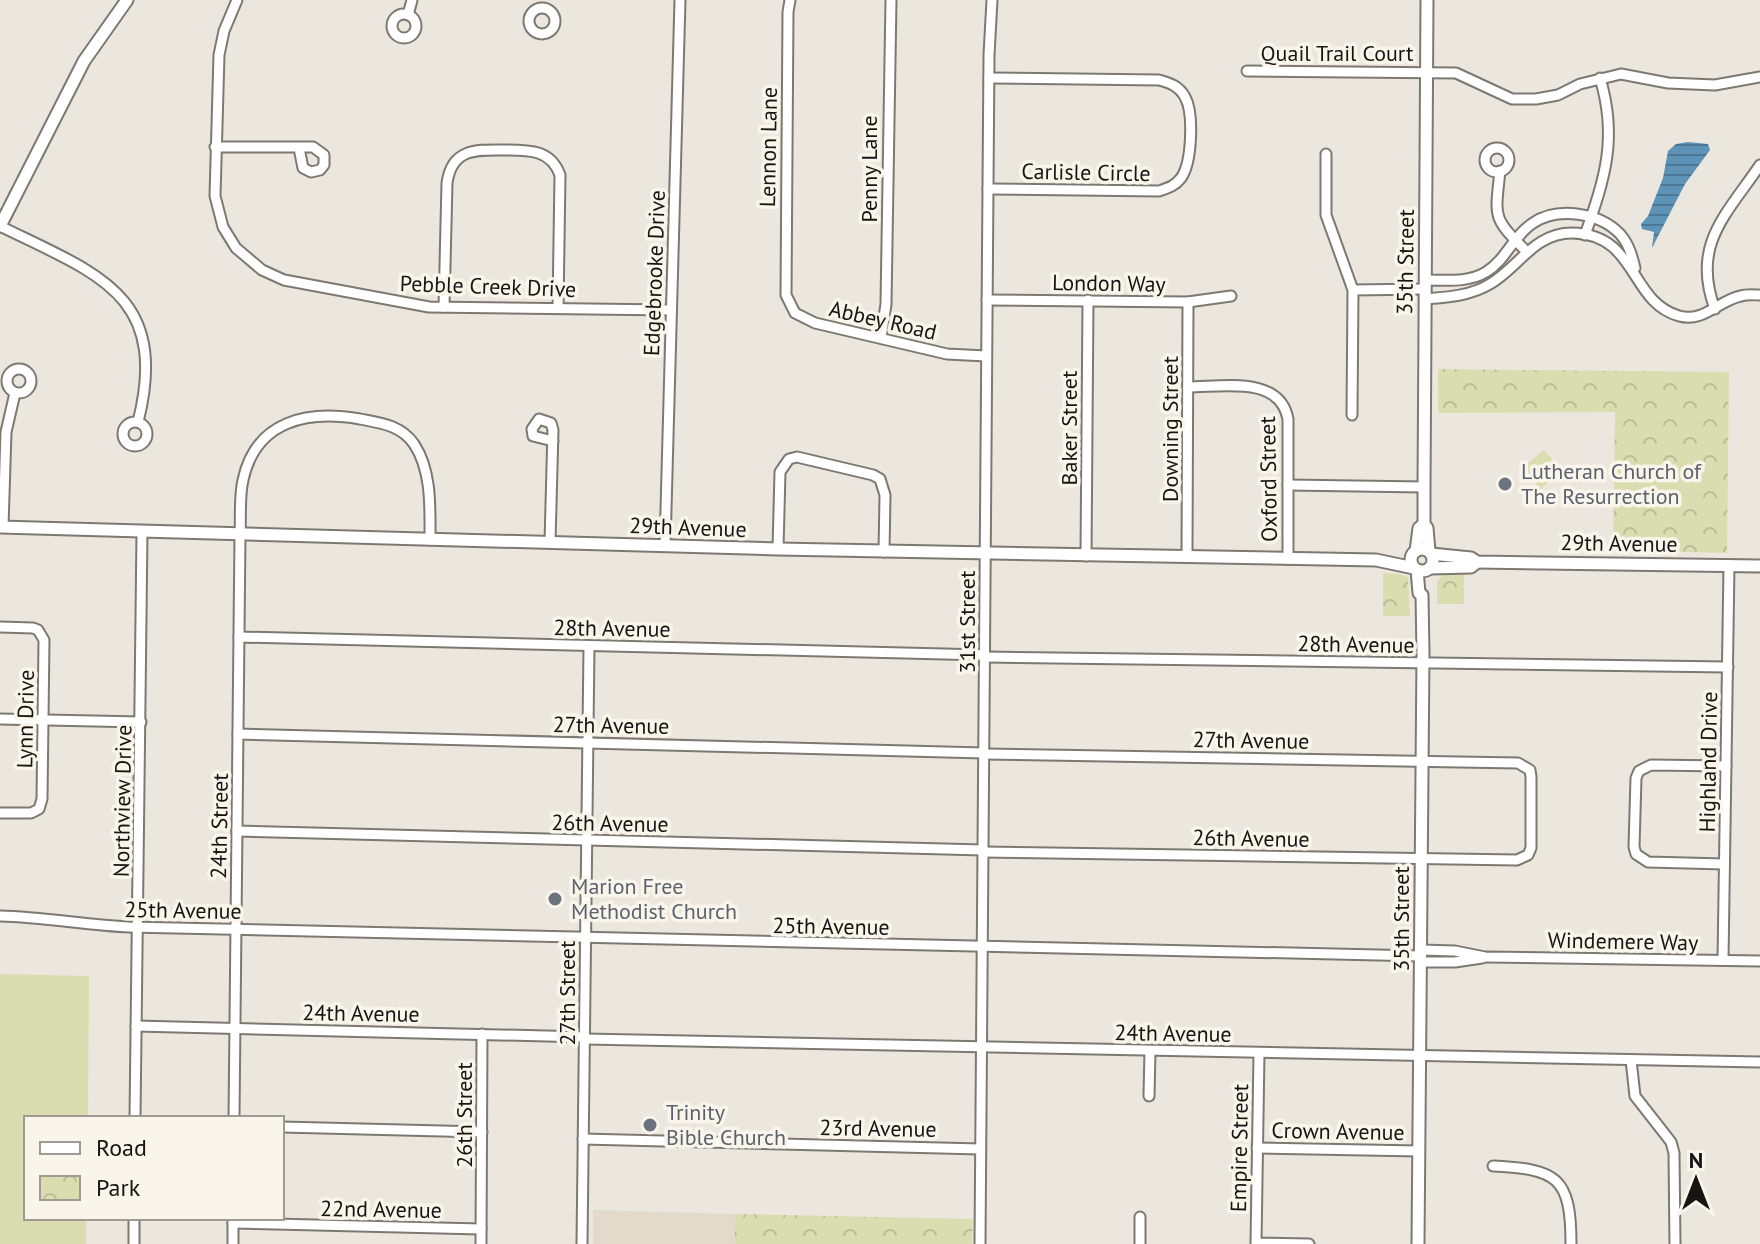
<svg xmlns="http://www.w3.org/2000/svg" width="1760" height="1244" viewBox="0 0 1760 1244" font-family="'PT Sans',sans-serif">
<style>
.built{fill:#e2daca}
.grass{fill:#daddb0}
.park{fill:url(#park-crowns)}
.water{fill:url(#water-rules)}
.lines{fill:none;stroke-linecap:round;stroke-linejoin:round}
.minor-casing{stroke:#7d7971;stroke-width:13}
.tertiary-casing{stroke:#7d7971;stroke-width:15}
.minor{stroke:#fff;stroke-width:9}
.tertiary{stroke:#fff;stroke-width:11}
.worship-dot{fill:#6b7280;stroke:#f9f5eb;stroke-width:3}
.labels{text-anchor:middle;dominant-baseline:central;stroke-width:7;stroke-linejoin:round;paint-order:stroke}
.street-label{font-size:22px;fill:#171512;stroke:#f9f5eb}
.worship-label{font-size:22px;fill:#5b616d;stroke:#f9f5eb;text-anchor:start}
</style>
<defs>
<pattern id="park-crowns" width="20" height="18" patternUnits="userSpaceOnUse" patternTransform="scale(2)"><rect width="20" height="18" fill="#daddb0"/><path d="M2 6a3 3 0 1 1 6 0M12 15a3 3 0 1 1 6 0" fill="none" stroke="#babd96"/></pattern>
<pattern id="water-rules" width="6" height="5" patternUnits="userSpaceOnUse" patternTransform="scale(2)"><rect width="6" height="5" fill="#5e93b8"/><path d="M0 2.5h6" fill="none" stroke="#4d7794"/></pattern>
</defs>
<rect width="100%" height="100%" fill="#ece7de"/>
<polygon class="built" points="593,1210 735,1214 735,1244 593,1244"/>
<g class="grass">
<polygon points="1544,450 1562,471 1540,489 1522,468"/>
<polygon points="0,974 89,976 88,1118 26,1118 26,1218 86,1218 86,1244 0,1244"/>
</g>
<g class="park">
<polygon points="1438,369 1729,372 1727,553 1613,550 1615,412 1438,413"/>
<polygon points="1383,573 1400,574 1408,577 1410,616 1383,616"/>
<polygon points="1449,574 1464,575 1464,604 1437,604 1437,582 1442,575"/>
<polygon points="735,1214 973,1219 972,1244 735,1244"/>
</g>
<polygon class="water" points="1688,142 1708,144 1710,150 1685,184 1652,248 1654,232 1642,229 1641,224 1648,216 1663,178 1668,151 1676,144"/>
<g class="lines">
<g class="minor-casing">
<g id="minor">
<polyline points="237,0 224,31 219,55 215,196 223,227 236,248 262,270 284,280 429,307 671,310"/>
<polyline points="790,0 788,12 786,295 795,313 815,323 947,354 986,356"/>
<circle cx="542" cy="21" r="13"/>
<circle cx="404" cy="26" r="12"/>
<polyline points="408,15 412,0"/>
<polyline points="1247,71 1456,73 1512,99 1536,99 1558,95 1580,84 1621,74 1668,83 1715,85 1760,77"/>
<polyline points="215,147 313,147 324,155 324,165 320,170 311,172 303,168 299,148"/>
<circle cx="1497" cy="160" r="12"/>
<polyline points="1326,154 1326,215 1353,290 1352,415"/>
<path d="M1500,171C1495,218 1492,217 1526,251"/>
<path d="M988,189L1159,191C1168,188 1175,186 1181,178C1192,163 1194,113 1185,97C1179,86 1170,83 1159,80L989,78"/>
<path d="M0,226C97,274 170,294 138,422"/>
<path d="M1585,235C1605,178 1618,138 1600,78"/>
<path d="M1425,280C1446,280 1468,283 1486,272C1506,260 1513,236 1533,223C1558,206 1600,213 1620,234C1629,244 1632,256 1635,268"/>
<polyline points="1353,290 1425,289"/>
<path d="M1425,299C1448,297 1470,296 1490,284C1519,267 1534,233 1572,233C1638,234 1629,302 1679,316C1704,323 1719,300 1741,296C1747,294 1754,295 1760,295"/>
<polyline points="987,300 1188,302 1231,296"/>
<path d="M444,307L447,183C452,147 478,150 507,150C530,150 551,150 560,175L558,308"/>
<path d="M1715,309C1691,245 1726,215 1760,165"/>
<polyline points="881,338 886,304 891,0"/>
<circle cx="19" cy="381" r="12"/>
<path d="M1188,387C1222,387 1280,375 1288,419V559"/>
<circle cx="135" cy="434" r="12"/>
<polyline points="1288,485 1424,487"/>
<polyline points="3,527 6,432 15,393"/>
<polyline points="550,542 553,430 551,423 539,419 532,429 533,436 553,441"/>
<polyline points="665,546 680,0"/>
<polyline points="778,549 780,472 789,459 797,457 873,475 880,479 885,495 884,552"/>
<polyline points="1086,556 1088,300"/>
<polyline points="1187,557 1188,302"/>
<polyline points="0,627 33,628 38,630 44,640 42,799 39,809 31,813 0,813"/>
<polyline points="239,637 985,655"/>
<polyline points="985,657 1728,667"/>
<polyline points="0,719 141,722"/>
<polyline points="238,734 984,753"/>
<polyline points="237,831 983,850"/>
<polyline points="983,852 1517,860 1528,855 1531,848 1531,777 1530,770 1518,763 984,754"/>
<polyline points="1724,864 1648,862 1636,854 1634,847 1636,778 1639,771 1651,765 1726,766"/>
<path d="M0,916C44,917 86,925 129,927L1421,956"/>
<polyline points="1421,950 1455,951 1485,957 1760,961"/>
<polyline points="1723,960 1729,565"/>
<polyline points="1421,962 1455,962 1482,958"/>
<polyline points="136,1026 585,1037"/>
<polyline points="585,1039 1760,1062"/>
<polyline points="1259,1053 1256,1243 1309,1244"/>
<polyline points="1631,1060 1635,1096 1671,1142 1674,1153 1675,1244"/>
<polyline points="1149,1096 1150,1051"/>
<polyline points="135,1118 142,533"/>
<path d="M234,1118L240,535C241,517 239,497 243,480C256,420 308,410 360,419C380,423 401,425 414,444C432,471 430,508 430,540"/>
<polyline points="282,1127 482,1132"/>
<polyline points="583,1139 980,1149"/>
<polyline points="1257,1148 1419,1151"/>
<path d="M1493,1166C1557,1169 1571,1177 1571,1244"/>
<polyline points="233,1223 481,1229"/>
<polyline points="134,1244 134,1218"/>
<polyline points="233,1244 233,1219"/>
<polyline points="481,1244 482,1034"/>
<polyline points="582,1244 589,646"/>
<polyline points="980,1244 989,55 992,0"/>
<polyline points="1140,1244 1140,1217"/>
</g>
</g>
<g class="tertiary-casing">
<g id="tertiary">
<polyline points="1427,0 1424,487 1424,524 1427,528 1429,551"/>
<polyline points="0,226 84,61 127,0"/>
<polyline points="0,527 778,549 1376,560 1414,568"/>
<circle cx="1422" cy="560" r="11"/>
<polyline points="1416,551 1419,528 1424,524"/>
<polyline points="1431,554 1471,558 1477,562 1760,566"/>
<polyline points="1430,568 1471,567 1477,562"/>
<polyline points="1417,570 1419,593 1422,595 1423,654 1418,1244"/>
</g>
</g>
<use href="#minor" class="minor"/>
<use href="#tertiary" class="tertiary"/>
</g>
<g class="worship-dot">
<circle cx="1505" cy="484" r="8"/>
<circle cx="555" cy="899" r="8"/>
<circle cx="650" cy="1125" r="8"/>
</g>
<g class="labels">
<g class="street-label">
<text x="1337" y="53">Quail Trail Court</text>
<text transform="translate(768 147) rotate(-89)">Lennon Lane</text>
<text transform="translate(869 169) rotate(-90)">Penny Lane</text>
<text transform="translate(1086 172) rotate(1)">Carlisle Circle</text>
<text transform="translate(1405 262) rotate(-89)">35th Street</text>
<text transform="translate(654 273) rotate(-88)">Edgebrooke Drive</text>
<text transform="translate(1109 283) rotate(1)">London Way</text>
<text transform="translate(488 286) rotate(2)">Pebble Creek Drive</text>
<text transform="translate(883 320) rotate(13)">Abbey Road</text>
<text transform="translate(1069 428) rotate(-90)">Baker Street</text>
<text transform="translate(1170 429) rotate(-90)">Downing Street</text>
<text transform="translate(1268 479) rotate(-91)">Oxford Street</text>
<text transform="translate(688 527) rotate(2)">29th Avenue</text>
<text transform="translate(1619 543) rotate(1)">29th Avenue</text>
<text transform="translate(967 622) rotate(-90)">31st Street</text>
<text transform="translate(612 628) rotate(1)">28th Avenue</text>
<text transform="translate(1356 644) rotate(1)">28th Avenue</text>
<text transform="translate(25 719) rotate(-89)">Lynn Drive</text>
<text transform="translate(611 725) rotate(1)">27th Avenue</text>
<text transform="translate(1251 740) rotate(1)">27th Avenue</text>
<text transform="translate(1708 762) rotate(-89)">Highland Drive</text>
<text transform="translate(122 801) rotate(-89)">Northview Drive</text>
<text transform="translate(610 823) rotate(1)">26th Avenue</text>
<text transform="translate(219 826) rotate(-89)">24th Street</text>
<text transform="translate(1251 838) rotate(1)">26th Avenue</text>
<text transform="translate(183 910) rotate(1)">25th Avenue</text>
<text transform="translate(1401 919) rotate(-90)">35th Street</text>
<text transform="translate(831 926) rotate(1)">25th Avenue</text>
<text transform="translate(1623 941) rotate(1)">Windemere Way</text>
<text transform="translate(567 993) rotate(-90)">27th Street</text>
<text transform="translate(361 1013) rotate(1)">24th Avenue</text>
<text transform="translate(1173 1033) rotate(1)">24th Avenue</text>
<text transform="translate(464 1115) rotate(-90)">26th Street</text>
<text transform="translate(878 1128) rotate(1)">23rd Avenue</text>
<text transform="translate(1338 1131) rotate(1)">Crown Avenue</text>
<text transform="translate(1239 1148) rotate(-89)">Empire Street</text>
<text transform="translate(381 1209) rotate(1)">22nd Avenue</text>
</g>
<g class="worship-label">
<text x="1521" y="471">Lutheran Church of<tspan x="1521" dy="25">The Resurrection</tspan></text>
<text x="571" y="886">Marion Free<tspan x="571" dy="25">Methodist Church</tspan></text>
<text x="666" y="1112">Trinity<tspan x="666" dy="25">Bible Church</tspan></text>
</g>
</g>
<rect x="24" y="1116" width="260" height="104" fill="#f9f5eb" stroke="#9f9b94" stroke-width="2"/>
<rect x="40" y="1142" width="40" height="12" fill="#ffffff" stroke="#9f9b94" stroke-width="2"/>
<text x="96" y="1156" font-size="24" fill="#171512">Road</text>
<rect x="40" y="1176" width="40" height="24" fill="url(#park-crowns)" stroke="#9f9b94" stroke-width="2"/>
<text x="96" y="1196" font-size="24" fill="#171512">Park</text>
<g transform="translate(1696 1180)" stroke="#f9f5eb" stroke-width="6" paint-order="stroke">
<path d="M0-6L14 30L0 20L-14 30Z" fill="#171512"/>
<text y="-12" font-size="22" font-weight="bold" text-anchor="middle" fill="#171512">N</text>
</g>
</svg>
